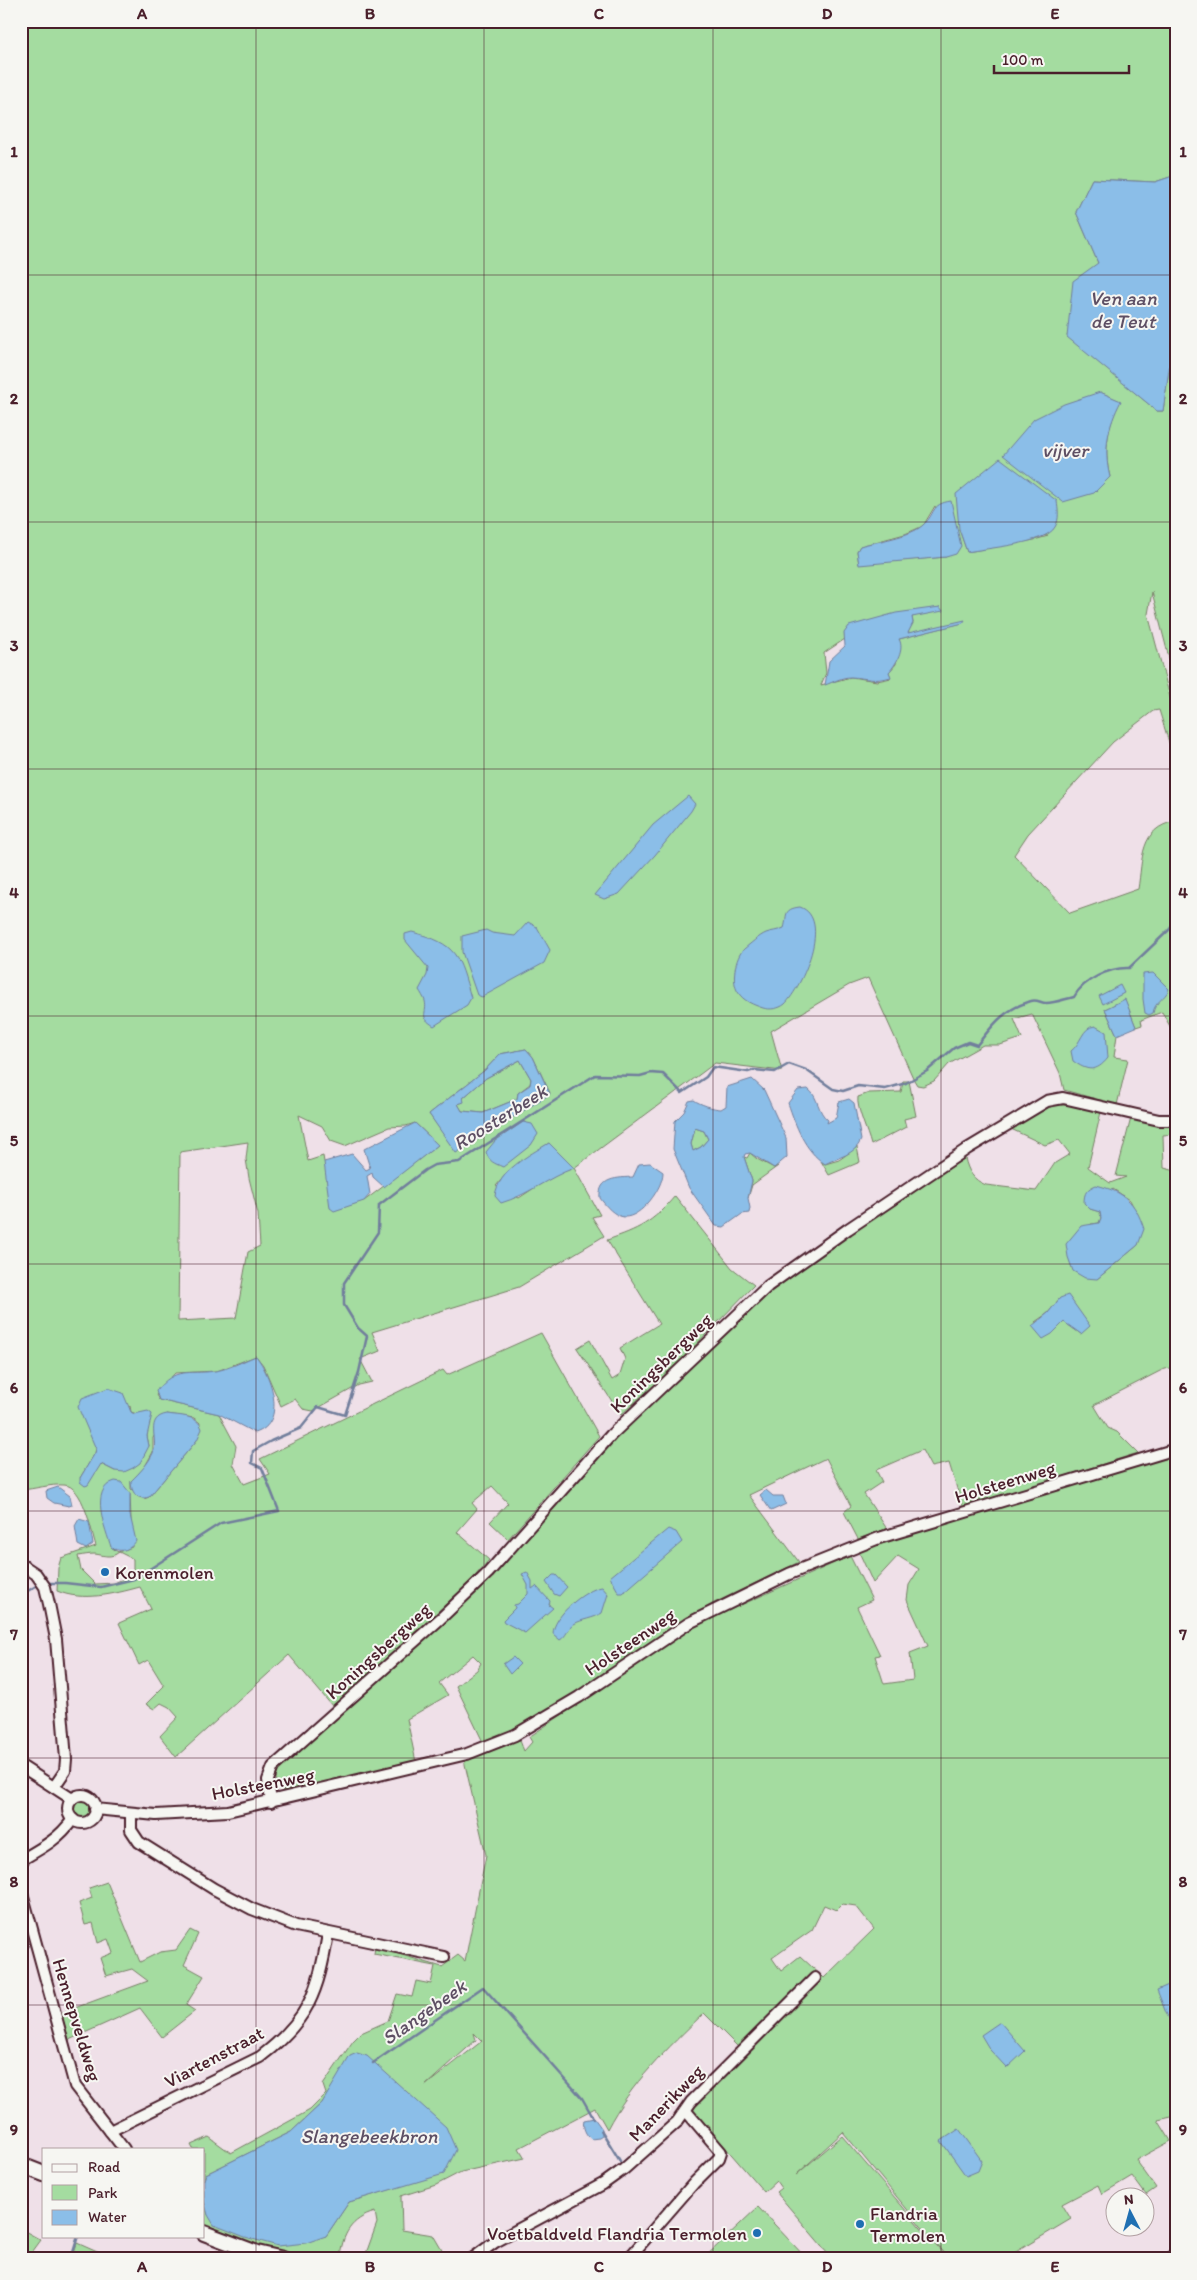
<svg xmlns="http://www.w3.org/2000/svg" width="1197" height="2280" viewBox="0 0 1197 2280" font-family="Itim,sans-serif">
<style>
.green{fill:#a4dca0;stroke:#777e66;fill-rule:evenodd}
.water{fill:#8bbee8;stroke:#717e9c;fill-rule:evenodd}
.lines{fill:none;stroke-linecap:round;stroke-linejoin:round}
.stream{stroke:#717e9c;stroke-width:2.5}
.street-casing{stroke:#4a1f2b;stroke-width:14}
.secondary-casing{stroke:#4a1f2b;stroke-width:18}
.street{stroke:#f6f6f2;stroke-width:10}
.secondary{stroke:#f6f6f2;stroke-width:14}
.grid{fill:none;stroke:#4a1f2b;stroke-width:1;stroke-opacity:0.55}
.poi-dot{fill:#1f6fb2;stroke:#f6f6f2;stroke-width:2}
.labels{text-anchor:middle;dominant-baseline:central;stroke-width:4;stroke-linejoin:round;paint-order:stroke}
.street-label{font-size:19px;fill:#4a1f2b;stroke:#f6f6f2}
.poi-label{font-size:19px;fill:#4a1f2b;stroke:#f6f6f2;text-anchor:start}
.water-label{font-size:20px;font-style:italic;fill:#5e4f64;stroke:#f6f6f2}
.neatline{fill:none;stroke:#4a1f2b;stroke-width:2}
.grid-label{font-size:16px;text-anchor:middle;font-weight:bold;fill:#4a1f2b}
</style>
<rect width="100%" height="100%" fill="#efe0e8"/>
<filter id="ink" filterUnits="userSpaceOnUse"><feTurbulence type="fractalNoise" baseFrequency=".02" numOctaves="2"/><feDisplacementMap in="SourceGraphic" scale="10" xChannelSelector="R" yChannelSelector="G"/><feConvolveMatrix kernelMatrix="1 2 1 2 8 2 1 2 1" color-interpolation-filters="sRGB"/></filter>
<g filter="url(#ink)">
<g class="green">
<path d="M21,21H1176V175L1155,182L1092,179L1076,212L1098,263L1067,336L1157,411H1163L1170,363L1176,354V685L1152,592L1148,614L1176,720V765L1159,710L1153,711L1113,742L1028,834L1014,855L1070,913L1138,889C1143,859 1139,828 1176,821V1037L1162,1012L1141,1020L1142,1025L1136,1027L1125,1000L1105,1009L1117,1035L1114,1057L1128,1059L1117,1105L1064,1090L1060,1073L1032,1014L1014,1019L1022,1038L1000,1045H983L949,1064L934,1081L923,1086L917,1085L914,1080L868,978L849,985L771,1031L782,1071L715,1063L574,1168L600,1215L592,1217L604,1236L519,1287L372,1332L380,1351L360,1359L372,1382L359,1385L313,1411L303,1409L295,1399L281,1406L263,1365L256,1356L217,1371L175,1373L156,1395L159,1400L219,1414L236,1446L233,1464L244,1484L270,1474L260,1459L443,1370L447,1375L541,1333L599,1436L508,1539L490,1522L508,1503L492,1486L472,1503L477,1509L457,1532L489,1560L469,1583L333,1707L289,1655L176,1757L160,1736L178,1717L169,1707L161,1703L154,1709L146,1704L164,1686L148,1660L139,1665L119,1623L151,1609L140,1587C114,1594 83,1602 57,1591L58,1568L61,1558L96,1546C91,1530 83,1485 64,1485C50,1484 35,1489 21,1490ZM1100,392L1120,401C1108,426 1103,449 1110,477L1094,493ZM935,506L946,557L859,564L857,551L860,546L905,534L923,526ZM959,529L1048,536L1034,540L967,552ZM940,607L912,617L913,623L907,634L964,621L962,623L899,639L896,664L889,672L891,678L877,681L851,677L821,685L826,673L824,653L845,639ZM526,1049L533,1057L550,1093L457,1152L429,1114L485,1070L500,1054ZM299,1115L322,1126L331,1141L345,1146L389,1127L406,1126L415,1123L438,1145L364,1201L324,1162L323,1156L308,1161ZM248,1142L246,1159L249,1178L258,1214L260,1246L248,1252L236,1318L178,1321L180,1152ZM549,1143L573,1168L552,1176L519,1198L496,1186L508,1172ZM130,1406L131,1412L137,1414L148,1426L147,1436L149,1446L115,1471L101,1464L80,1478L95,1453L96,1449ZM167,1414L194,1418L200,1423L197,1440L149,1497L144,1499L131,1489V1481L144,1468L153,1452V1438ZM130,1493L132,1547L118,1552L111,1547ZM119,1552L133,1559V1575L114,1583L95,1584L81,1570L78,1556C84,1555 90,1554 95,1554C103,1555 111,1559 119,1552Z"/>
<polygon points="520,1060 531,1079 530,1084 518,1093 517,1099 483,1113 462,1111 458,1104 463,1102 463,1098 486,1078"/>
<path d="M903,1081H909L916,1116L904,1119L906,1127L871,1145C868,1132 856,1108 858,1097L869,1093L901,1092Z"/>
<path d="M1052,1105H1071L1101,1112L1088,1167L1110,1183L1126,1177L1116,1176L1131,1118L1144,1122L1176,1125V1134L1163,1135L1164,1168L1176,1171V1240L1167,1243L1176,1253V1366L1162,1370L1094,1405L1108,1428L1117,1432L1138,1453L963,1508L949,1463L931,1467L922,1450L876,1470L882,1482L864,1494L887,1529L858,1539L844,1512L851,1506L826,1458L749,1495L799,1562L712,1604L647,1644L575,1694L509,1732L483,1742L456,1686L477,1670L481,1663L473,1655L439,1683L448,1695L407,1719L416,1762L291,1793L279,1789C273,1778 277,1772 284,1763L468,1599L533,1532L570,1486L609,1444L771,1289L849,1234L965,1158C968,1171 973,1180 986,1185L1036,1191L1055,1163L1070,1154L1059,1140L1045,1145L1011,1129ZM1113,1189L1130,1200L1134,1208L1138,1245L1097,1279L1091,1224L1099,1223L1101,1218L1100,1212L1090,1209ZM1060,1298L1081,1334L1064,1322H1035L1048,1313Z"/>
<polygon points="695,1128 704,1131 708,1139 701,1147 693,1151 691,1144"/>
<polygon points="857,1147 860,1162 829,1175 821,1161 825,1164 839,1160"/>
<polygon points="750,1153 757,1159 774,1168 778,1166 752,1185 748,1198 752,1181 744,1157 747,1158"/>
<path d="M675,1196L732,1268L754,1285L681,1360L621,1415L577,1348L590,1340L612,1380L620,1375L625,1359L620,1348L659,1324L607,1240C639,1229 652,1223 675,1196Z"/>
<path d="M1176,1453V1986L1172,1983L1176,2030V2116L1158,2120L1171,2141L1136,2160L1156,2188L1146,2195L1132,2176L1102,2194L1098,2185L1062,2204L1071,2219L1014,2253L1015,2259H941L945,2255L843,2132L796,2175L842,2136L944,2255L940,2259H833L776,2192L781,2188L776,2181L764,2192L693,2110V2105L758,2043L753,2038L740,2049L704,2013C667,2049 631,2083 607,2129L595,2108L519,2148L525,2158L461,2172L436,2185L401,2196L402,2230L433,2235L447,2259H364L377,2223L375,2212C351,2219 342,2234 340,2259C294,2259 247,2242 205,2225L204,2201L208,2215L326,2236L349,2202L444,2173L347,2064L322,2103L291,2132L206,2174L204,2180V2149H193L191,2145L209,2137L231,2153L310,2110L326,2094L323,2085L353,2041L361,2033L388,2021L397,1994L412,1997L416,1981L431,1984L435,1966L374,1954L375,1947L442,1967L458,1955L465,1961L486,1855L464,1760L502,1746L519,1738L524,1751L532,1742L529,1737L690,1628L850,1556L872,1600L857,1607L880,1655L875,1656L884,1684L913,1680L910,1653L928,1646L907,1600L909,1585L919,1569L898,1556L873,1583L859,1552L885,1542ZM842,1904L856,1906L874,1929L824,1978L800,1956L781,1971L772,1958L812,1930L824,1905L836,1910ZM474,2033L482,2041L425,2086L476,2040Z"/>
<circle cx="82" cy="1809" r="8"/>
<polygon points="107,1882 140,1962 160,1952 176,1950 190,1930 198,1934 184,1965 204,1976 186,2005 195,2011 162,2037 140,2008 69,2040 61,2013 148,1981 132,1969 106,1976 100,1958 113,1953 108,1939 98,1943 93,1923 85,1925 79,1903 92,1898 89,1888"/>
<polygon points="758,2207 807,2259 703,2259"/>
<polygon points="21,2229 41,2240 27,2259 21,2259"/>
<polygon points="77,2243 113,2259 72,2259"/>
</g>
<g class="water">
<polygon points="1176,175 1176,354 1170,363 1163,411 1157,411 1067,337 1073,281 1098,263 1076,212 1092,179 1155,182"/>
<path d="M1100,392L1121,401C1108,426 1103,449 1110,477L1094,493L1063,502L1003,455L1034,419L1064,404Z"/>
<path d="M1000,458L1057,501C1058,510 1060,519 1055,527C1046,544 986,548 967,552L959,529L956,494Z"/>
<path d="M951,501L961,546L956,554L946,557L859,565L857,551L860,546C877,541 910,537 923,525C936,514 930,504 951,501Z"/>
<path d="M940,607L943,611L912,617L913,623L908,633L965,620L963,623L899,639C905,650 896,664 889,672L891,677C874,682 867,678 851,677C841,677 834,682 825,685L829,661L845,646L844,633L849,626L896,613Z"/>
<polygon points="688,796 695,804 691,811 655,855 619,894 604,899 595,895 653,825"/>
<path d="M800,907C833,919 802,987 785,1004C779,1009 770,1010 763,1008C754,1005 743,1001 738,992C731,982 735,957 744,949C750,944 759,936 766,933C771,931 778,931 784,928C788,916 782,909 800,907Z"/>
<polygon points="528,922 537,927 550,950 544,963 482,997 477,995 462,952 462,936 486,930 492,933 515,936"/>
<path d="M412,932C458,944 459,956 471,998L467,1005L434,1026C418,1016 428,1014 425,1001C424,998 421,993 419,990L427,975L428,968L405,940V934Z"/>
<path d="M1153,973L1169,989C1165,999 1155,1001 1153,1013L1149,1015L1145,1013L1143,999V974Z"/>
<polygon points="1120,985 1124,993 1103,1004 1099,996"/>
<polygon points="1125,999 1136,1027 1117,1035 1105,1009"/>
<path d="M1095,1026L1106,1032L1108,1058C1096,1073 1087,1071 1073,1061L1071,1051C1081,1044 1082,1027 1095,1026Z"/>
<path d="M526,1049L533,1057L550,1094L456,1153L429,1114L485,1070L500,1054ZM520,1060L531,1079L530,1085L518,1093L517,1099L483,1113L462,1111L458,1104L464,1102L463,1098L486,1078Z"/>
<path d="M752,1079L764,1090L786,1138L787,1157L774,1168L750,1153L745,1154L744,1157L752,1181L748,1198L750,1208L749,1213L742,1214L724,1227L716,1226L689,1188L673,1149L675,1121L684,1112L689,1101L694,1100C699,1104 714,1109 721,1109L726,1106L727,1087ZM695,1128L704,1131L708,1139L701,1147L693,1151L691,1144Z"/>
<path d="M808,1089C819,1097 817,1112 828,1120L827,1123L836,1118L839,1102L849,1099L854,1103L861,1140C855,1155 838,1157 825,1164C804,1150 796,1126 788,1103L798,1090Z"/>
<path d="M523,1122L532,1124L538,1134L531,1145L503,1167C494,1163 489,1162 486,1152L495,1141Z"/>
<polygon points="415,1123 438,1145 384,1187 373,1177 372,1173 367,1176 370,1194 364,1201 334,1211 330,1208 324,1162 352,1154 366,1170 370,1168 364,1149"/>
<path d="M549,1143L574,1168C547,1178 528,1195 501,1203L495,1196C498,1171 529,1155 549,1143Z"/>
<path d="M650,1163L663,1172C663,1188 641,1218 624,1217C614,1216 605,1205 600,1198C598,1177 618,1178 633,1177L639,1164Z"/>
<path d="M1096,1185C1124,1192 1135,1201 1144,1229L1138,1245L1097,1279L1085,1278L1073,1271L1068,1257L1066,1244L1081,1226L1099,1223L1101,1218L1100,1212L1090,1209L1084,1203C1084,1192 1087,1189 1096,1185Z"/>
<polygon points="1068,1295 1090,1326 1081,1334 1064,1322 1052,1334 1043,1339 1032,1326 1048,1313 1060,1298"/>
<path d="M256,1356C271,1375 288,1423 255,1433L219,1414L159,1400L156,1391C176,1366 187,1375 215,1371C229,1369 243,1361 256,1356Z"/>
<polygon points="108,1388 123,1393 131,1412 134,1414 148,1411 152,1414 147,1436 149,1446 140,1463 133,1468 124,1472 115,1471 101,1464 88,1485 85,1486 80,1482 80,1478 95,1453 96,1449 78,1407 82,1398"/>
<path d="M167,1414C180,1416 198,1415 202,1429L197,1440L149,1497C137,1501 131,1492 131,1481C140,1472 148,1464 153,1453C159,1440 144,1418 167,1414Z"/>
<path d="M115,1481L121,1482L130,1493V1515L136,1541C131,1549 121,1554 111,1547C106,1530 88,1489 115,1481Z"/>
<polygon points="58,1487 70,1496 72,1505 69,1506 54,1503 47,1498 46,1491"/>
<polygon points="766,1490 773,1496 783,1496 786,1504 771,1511 760,1495"/>
<polygon points="79,1519 89,1522 93,1544 86,1549 78,1545 75,1526"/>
<polygon points="668,1529 676,1532 682,1542 623,1593 619,1593 610,1577"/>
<polygon points="527,1572 532,1581 532,1589 536,1586 550,1601 549,1605 553,1608 525,1633 504,1622 503,1620 515,1608 514,1605 518,1604 528,1594 528,1585 522,1574"/>
<polygon points="553,1575 556,1575 567,1587 559,1596 554,1594 546,1582"/>
<path d="M602,1587L608,1594L602,1613C593,1619 582,1619 574,1624C567,1629 567,1636 560,1640L553,1634C553,1616 585,1589 602,1587Z"/>
<polygon points="513,1657 520,1664 510,1674 503,1664"/>
<polygon points="1173,1983 1176,1986 1176,2031 1166,2013 1157,1990"/>
<polygon points="1000,2022 1025,2051 1007,2068 990,2050 981,2035"/>
<polygon points="357,2053 367,2056 446,2127 456,2150 444,2174 349,2202 326,2236 306,2243 278,2246 245,2237 214,2225 208,2215 204,2201 204,2180 206,2174 291,2132 322,2103 350,2056"/>
<path d="M594,2118L602,2129V2136L599,2138L591,2139C586,2135 582,2127 584,2120Z"/>
<polygon points="959,2129 982,2161 978,2171 966,2176 941,2141"/>
</g>
<g class="lines">
<g class="stream">
<path d="M49,1583H65L101,1587L134,1579L221,1523L279,1511L262,1468L252,1463L253,1451L271,1441L301,1428L318,1407L345,1415L359,1372L367,1336L358,1328L344,1305V1283L378,1232L379,1205L425,1170L434,1165L459,1162L595,1075L640,1076L651,1073L663,1074L682,1093L706,1077L713,1067L748,1072L754,1070L775,1072L789,1064L806,1070L833,1089L843,1091L858,1086L885,1089L906,1083L927,1071L954,1048L968,1042L977,1045C994,1023 1005,1009 1031,1001C1037,999 1041,1003 1046,1003C1055,1003 1065,999 1074,997C1083,980 1110,967 1129,968L1170,929L1176,917"/>
<polyline points="21,1595 36,1586"/>
<polyline points="373,2063 483,1987 582,2098 594,2119"/>
<polyline points="601,2130 620,2161"/>
<polyline points="71,2259 78,2236"/>
</g>
<g class="street-casing">
<g id="street">
<polyline points="21,1564 36,1574 45,1587 49,1604 56,1639 66,1759 65,1771 54,1787"/>
<polyline points="21,1766 72,1799"/>
<circle cx="82" cy="1809" r="14"/>
<polyline points="271,1802 268,1780 273,1767 440,1619 488,1573 611,1435 768,1286 848,1229 967,1149 1047,1101 1063,1098 1159,1120 1176,1120"/>
<polyline points="95,1809 156,1815 228,1811 467,1754 515,1735 579,1697 689,1623 789,1574 879,1538 1176,1449"/>
<polyline points="131,1813 131,1830 139,1842 214,1889 252,1909 296,1926 444,1957"/>
<path d="M21,1860C42,1848 59,1839 73,1819"/>
<polyline points="21,1889 75,2086 124,2149"/>
<path d="M110,2131L260,2057C309,2020 318,1992 328,1934"/>
<polyline points="472,2259 495,2242 603,2184 624,2169 677,2122 691,2102 815,1978"/>
<polyline points="628,2259 694,2183 719,2158 721,2152 686,2111"/>
<polyline points="1170,2259 1176,2254"/>
</g>
</g>
<g class="secondary-casing">
<g id="secondary">
<polyline points="21,2165 44,2174"/>
<polyline points="204,2233 257,2253 283,2259"/>
</g>
</g>
<use href="#street" class="street"/>
<use href="#secondary" class="secondary"/>
</g>
</g>
<path class="grid" d="M256,21V2259M484,21V2259M713,21V2259M941,21V2259M21,275H1176M21,522H1176M21,769H1176M21,1016H1176M21,1264H1176M21,1511H1176M21,1758H1176M21,2005H1176"/>
<g class="poi-dot">
<circle cx="105" cy="1572" r="5"/>
<circle cx="860" cy="2224" r="5"/>
<circle cx="757" cy="2233" r="5"/>
</g>
<g class="labels">
<g class="street-label">
<text transform="translate(661 1363) rotate(-44)">Koningsbergweg</text>
<text transform="translate(1005 1482) rotate(-17)">Holsteenweg</text>
<text transform="translate(630 1642) rotate(-34)">Holsteenweg</text>
<text transform="translate(378 1651) rotate(-42)">Koningsbergweg</text>
<text transform="translate(263 1784) rotate(-11)">Holsteenweg</text>
<text transform="translate(77 2020) rotate(73)">Hennepveldweg</text>
<text transform="translate(214 2057) rotate(-28)">Viartenstraat</text>
<text transform="translate(666 2103) rotate(-46)">Manerikweg</text>
</g>
<g class="poi-label">
<text x="115" y="1572">Korenmolen</text>
<text x="870" y="2213">Flandria<tspan x="870" dy="22">Termolen</tspan></text>
<text x="747" y="2233" text-anchor="end">Voetbaldveld Flandria Termolen</text>
</g>
<g class="water-label">
<text x="1123" y="298">Ven aan<tspan x="1123" dy="23">de Teut</tspan></text>
<text x="1065" y="450">vijver</text>
<text transform="translate(500 1117) rotate(-32)">Roosterbeek</text>
<text transform="translate(424 2012) rotate(-35)">Slangebeek</text>
<text x="369" y="2136">Slangebeekbron</text>
</g>
</g>
<rect width="1197" height="2280" fill="none" stroke="#f6f6f2" stroke-width="55"/>
<rect x="42" y="2148" width="162" height="90" fill="#f6f6f2" stroke="#b1a0a2"/>
<rect x="52" y="2164" width="25" height="8" fill="#f6f6f2" stroke="#b1a0a2"/>
<text x="88" y="2172" font-size="15" fill="#4a1f2b">Road</text>
<rect x="52" y="2185" width="25" height="15" fill="#a4dca0" stroke="#b1a0a2"/>
<text x="88" y="2198" font-size="15" fill="#4a1f2b">Park</text>
<rect x="52" y="2210" width="25" height="15" fill="#8bbee8" stroke="#b1a0a2"/>
<text x="88" y="2222" font-size="15" fill="#4a1f2b">Water</text>
<g transform="translate(1130 2212) rotate(354)"><circle r="24" fill="#f6f6f2" stroke="#b1a0a2"/>
<path d="M0-4L9 19L0 12L-9 19Z" fill="#1f6fb2"/>
<text y="-8" font-size="14" font-weight="bold" text-anchor="middle" fill="#4a1f2b">N</text>
</g>
<path d="M994 65v8h135v-8" fill="none" stroke="#4a1f2b" stroke-width="2.5"/>
<text x="1002" y="65" font-size="15" fill="#4a1f2b" stroke="#f6f6f2" stroke-width="4" paint-order="stroke">100 m</text>
<rect x="28" y="28" width="1142" height="2224" class="neatline"/>
<g class="grid-label">
<text x="142" y="19">A</text>
<text x="370" y="19">B</text>
<text x="599" y="19">C</text>
<text x="827" y="19">D</text>
<text x="1055" y="19">E</text>
<text x="14" y="157">1</text>
<text x="1183" y="157">1</text>
<text x="14" y="404">2</text>
<text x="1183" y="404">2</text>
<text x="14" y="651">3</text>
<text x="1183" y="651">3</text>
<text x="14" y="898">4</text>
<text x="1183" y="898">4</text>
<text x="14" y="1146">5</text>
<text x="1183" y="1146">5</text>
<text x="14" y="1393">6</text>
<text x="1183" y="1393">6</text>
<text x="14" y="1640">7</text>
<text x="1183" y="1640">7</text>
<text x="14" y="1887">8</text>
<text x="1183" y="1887">8</text>
<text x="14" y="2135">9</text>
<text x="1183" y="2135">9</text>
<text x="142" y="2272">A</text>
<text x="370" y="2272">B</text>
<text x="599" y="2272">C</text>
<text x="827" y="2272">D</text>
<text x="1055" y="2272">E</text>
</g>
</svg>
